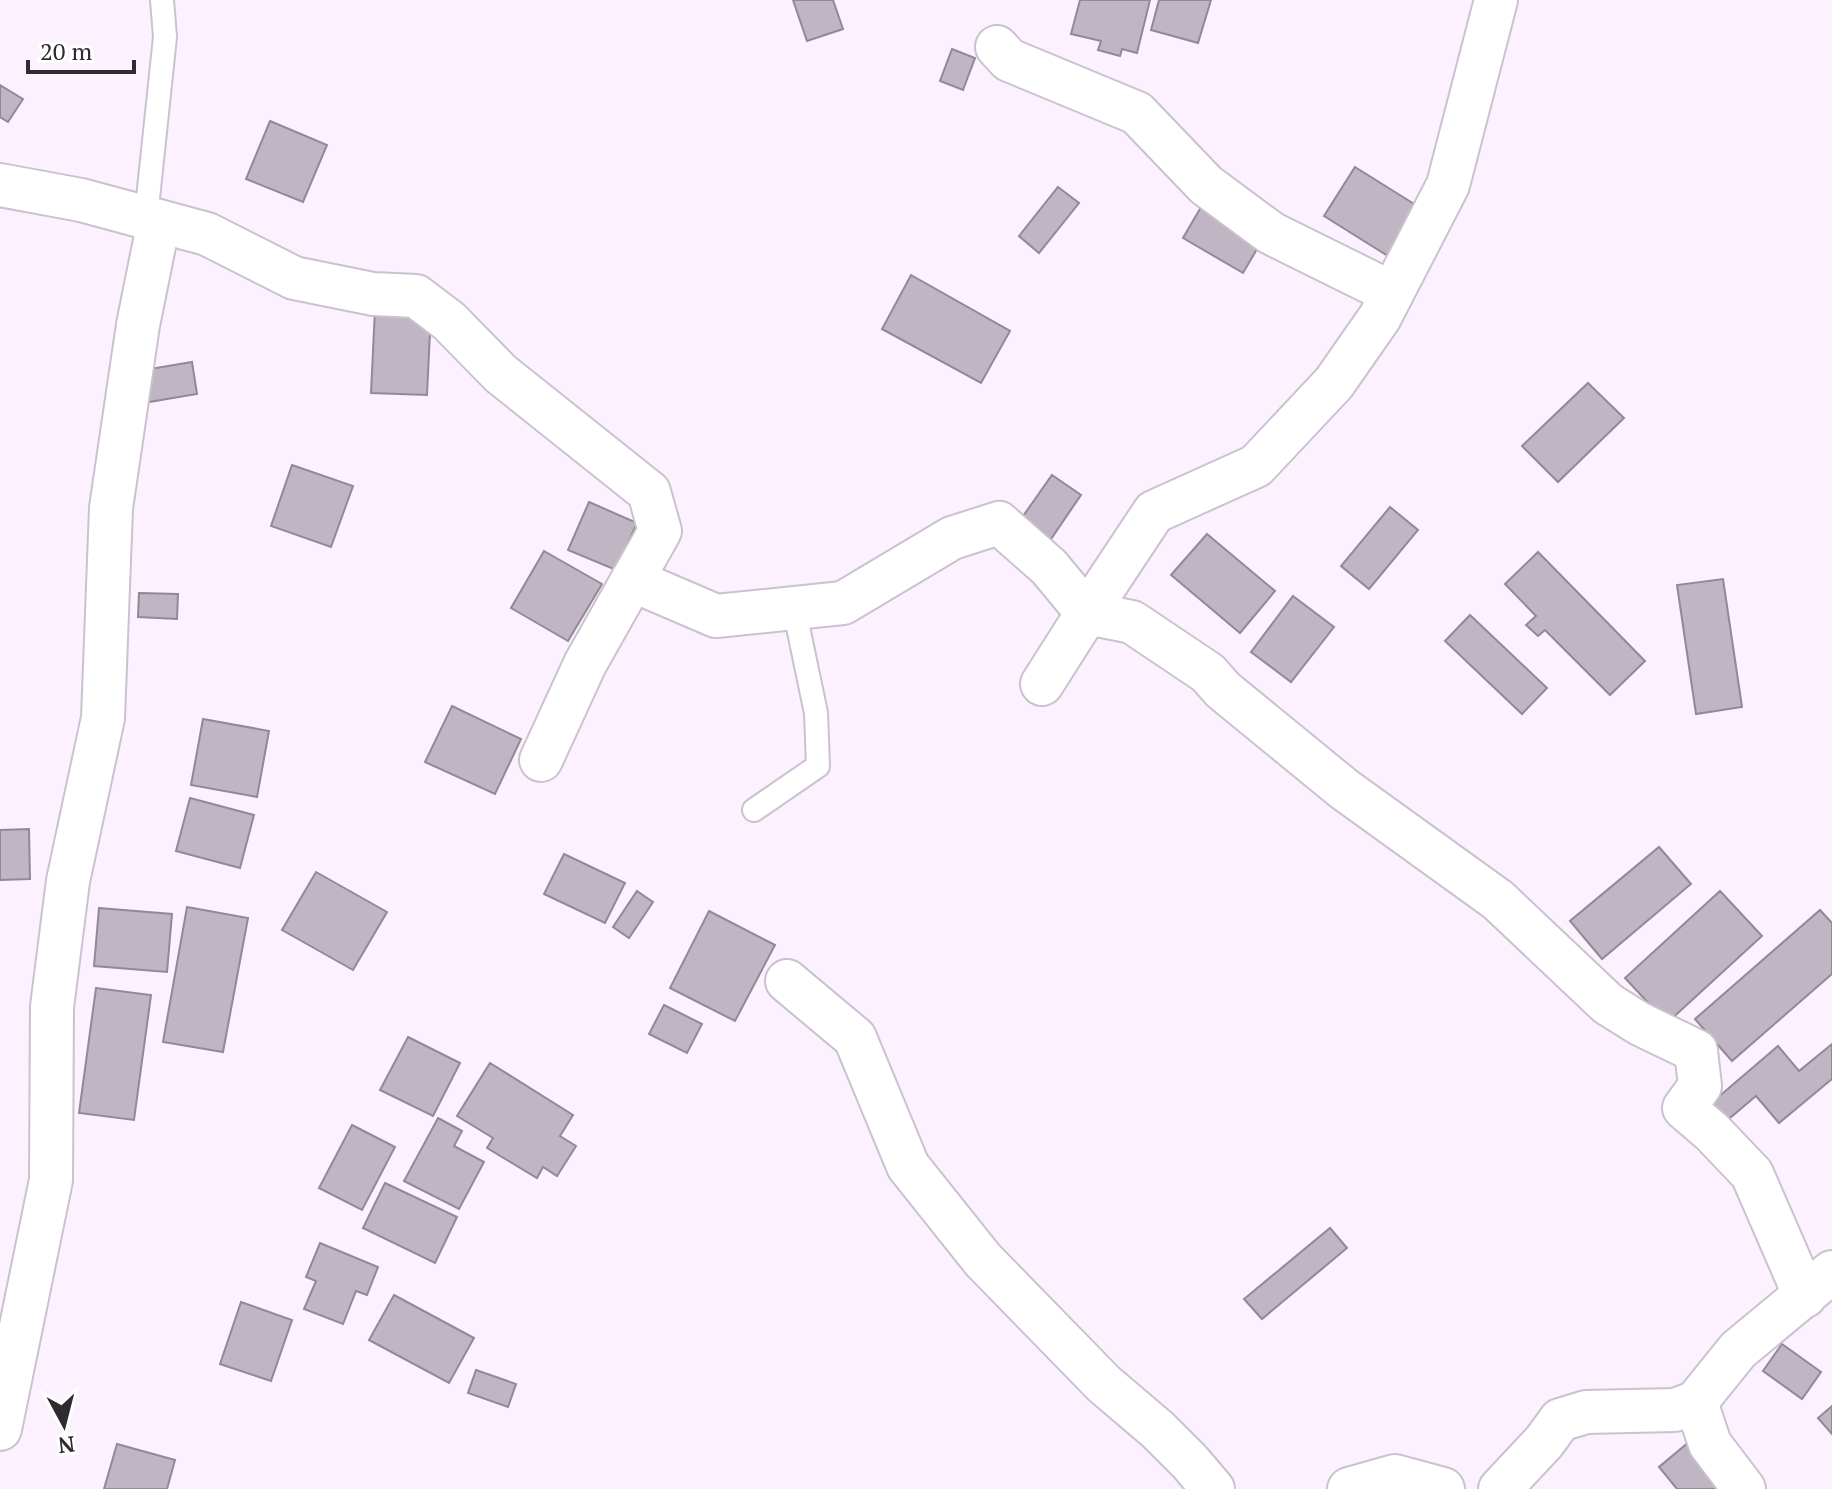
<svg xmlns="http://www.w3.org/2000/svg" width="1832" height="1489" viewBox="0 0 1832 1489" font-family="'PT Serif',serif">
<style>
.building{fill:#c0b5c2;stroke:#928995;stroke-width:2}
.lines{fill:none;stroke-linecap:round;stroke-linejoin:round}
.lane-casing{stroke:#ccc1ce;stroke-width:26}
.street-casing{stroke:#ccc1ce;stroke-width:46}
.lane{stroke:#fff;stroke-width:22}
.street{stroke:#fff;stroke-width:42}
</style>
<rect width="100%" height="100%" fill="#fcf1ff"/>
<g class="building">
<polygon points="793,0 833,0 843,29 807,41"/>
<polygon points="1080,0 1150,0 1137,53 1122,49 1120,56 1098,50 1101,41 1071,34"/>
<polygon points="1159,0 1211,0 1198,43 1151,30"/>
<polygon points="952,49 975,58 963,90 940,81"/>
<polygon points="0,85 23,99 8,122 0,117"/>
<polygon points="270,121 327,145 303,202 246,179"/>
<polygon points="1355,167 1419,207 1388,256 1324,216"/>
<polygon points="1058,187 1079,203 1039,253 1019,236"/>
<polygon points="1204,202 1264,237 1243,273 1183,238"/>
<polygon points="911,275 1010,331 981,383 882,329"/>
<polygon points="375,309 431,311 427,395 371,393"/>
<polygon points="192,362 197,394 149,402 144,370"/>
<polygon points="1588,383 1624,418 1558,482 1522,446"/>
<polygon points="292,465 353,486 331,547 271,526"/>
<polygon points="1052,475 1081,495 1051,539 1021,519"/>
<polygon points="589,502 637,523 616,570 568,550"/>
<polygon points="1390,507 1418,530 1369,589 1341,566"/>
<polygon points="1207,534 1275,591 1240,633 1171,575"/>
<polygon points="544,551 602,584 568,641 511,608"/>
<polygon points="1538,552 1645,661 1610,695 1545,630 1538,636 1526,625 1536,616 1505,584"/>
<polygon points="1723,579 1742,707 1696,714 1677,585"/>
<polygon points="139,593 178,594 177,619 138,617"/>
<polygon points="1293,596 1334,627 1291,682 1251,652"/>
<polygon points="1470,615 1547,688 1522,714 1445,641"/>
<polygon points="452,706 521,739 495,794 425,762"/>
<polygon points="203,719 269,731 257,797 191,785"/>
<polygon points="190,798 254,815 240,868 176,851"/>
<polygon points="29,829 30,879 0,880 0,830"/>
<polygon points="1659,847 1691,884 1602,959 1570,921"/>
<polygon points="564,854 625,883 605,923 544,894"/>
<polygon points="316,872 387,912 353,970 282,930"/>
<polygon points="637,891 653,902 629,938 613,927"/>
<polygon points="1720,891 1762,936 1667,1023 1625,978"/>
<polygon points="187,907 248,918 223,1052 163,1042"/>
<polygon points="99,908 172,914 167,972 94,966"/>
<polygon points="1820,910 1832,923 1832,974 1732,1061 1695,1019"/>
<polygon points="709,911 775,945 735,1021 670,988"/>
<polygon points="96,988 151,995 134,1120 79,1113"/>
<polygon points="664,1005 702,1024 687,1053 649,1034"/>
<polygon points="408,1037 460,1063 433,1116 380,1090"/>
<polygon points="1832,1044 1832,1079 1779,1123 1756,1096 1724,1123 1709,1105 1778,1046 1799,1071"/>
<polygon points="490,1063 573,1115 560,1136 576,1146 557,1176 543,1167 537,1178 487,1148 493,1138 457,1116"/>
<polygon points="438,1118 462,1131 454,1146 484,1162 459,1209 404,1181"/>
<polygon points="352,1125 395,1147 362,1210 319,1188"/>
<polygon points="385,1183 457,1217 435,1263 363,1228"/>
<polygon points="1330,1228 1347,1248 1262,1319 1244,1299"/>
<polygon points="320,1243 378,1267 367,1295 356,1291 343,1324 304,1309 316,1281 306,1277"/>
<polygon points="394,1295 474,1338 449,1383 369,1340"/>
<polygon points="241,1302 292,1320 271,1381 220,1364"/>
<polygon points="1782,1344 1821,1372 1802,1399 1763,1371"/>
<polygon points="476,1370 516,1384 508,1407 468,1393"/>
<polygon points="1832,1406 1832,1434 1818,1418"/>
<polygon points="1689,1442 1727,1489 1677,1489 1659,1467"/>
<polygon points="117,1444 175,1460 167,1489 104,1489"/>
</g>
<g class="lines">
<g class="lane-casing">
<g id="lane">
<polyline points="146,217 165,37 162,0"/>
<polyline points="754,810 818,766 816,713 794,608"/>
</g>
</g>
<g class="street-casing">
<g id="street">
<polyline points="997,47 1009,60 1137,113 1206,185 1271,233 1392,293"/>
<polyline points="0,185 81,200 207,234 294,278 373,294 416,296 449,321 501,374 649,492 660,531 585,664 541,760"/>
<polyline points="632,580 716,616 843,603 952,538 999,523 1049,567 1087,613 1154,512 1256,466 1334,383 1380,317 1448,185 1496,0"/>
<polyline points="1042,684 1087,613 1132,622 1208,673 1223,690 1344,789 1498,900 1608,1004 1640,1024 1696,1051 1700,1086 1684,1108 1712,1132 1752,1174 1805,1296"/>
<polyline points="787,981 855,1038 908,1166 983,1260 1104,1384 1158,1430 1190,1462 1213,1489"/>
<polyline points="1696,1402 1710,1444 1744,1489"/>
<polyline points="0,1429 51,1180 52,1007 68,881 103,718 111,508 138,325 159,221"/>
<polyline points="1349,1489 1395,1476 1443,1489"/>
<polyline points="1500,1489 1544,1442 1560,1420 1586,1412 1675,1410 1696,1402 1738,1350 1832,1272"/>
</g>
</g>
<use href="#lane" class="lane"/>
<use href="#street" class="street"/>
</g>
<g transform="translate(64 1425) rotate(173)" stroke="#ffffff" stroke-width="6" paint-order="stroke">
<path d="M0-6L14 30L0 20L-14 30Z" fill="#2f2b30"/>
<text y="-12" font-size="22" font-weight="bold" text-anchor="middle" fill="#2f2b30">N</text>
</g>
<path d="M28 60v12h106v-12" fill="none" stroke="#2f2b30" stroke-width="4"/>
<text x="40" y="60" font-size="24" fill="#2f2b30" stroke="#ffffff" stroke-width="6" paint-order="stroke">20 m</text>
</svg>
